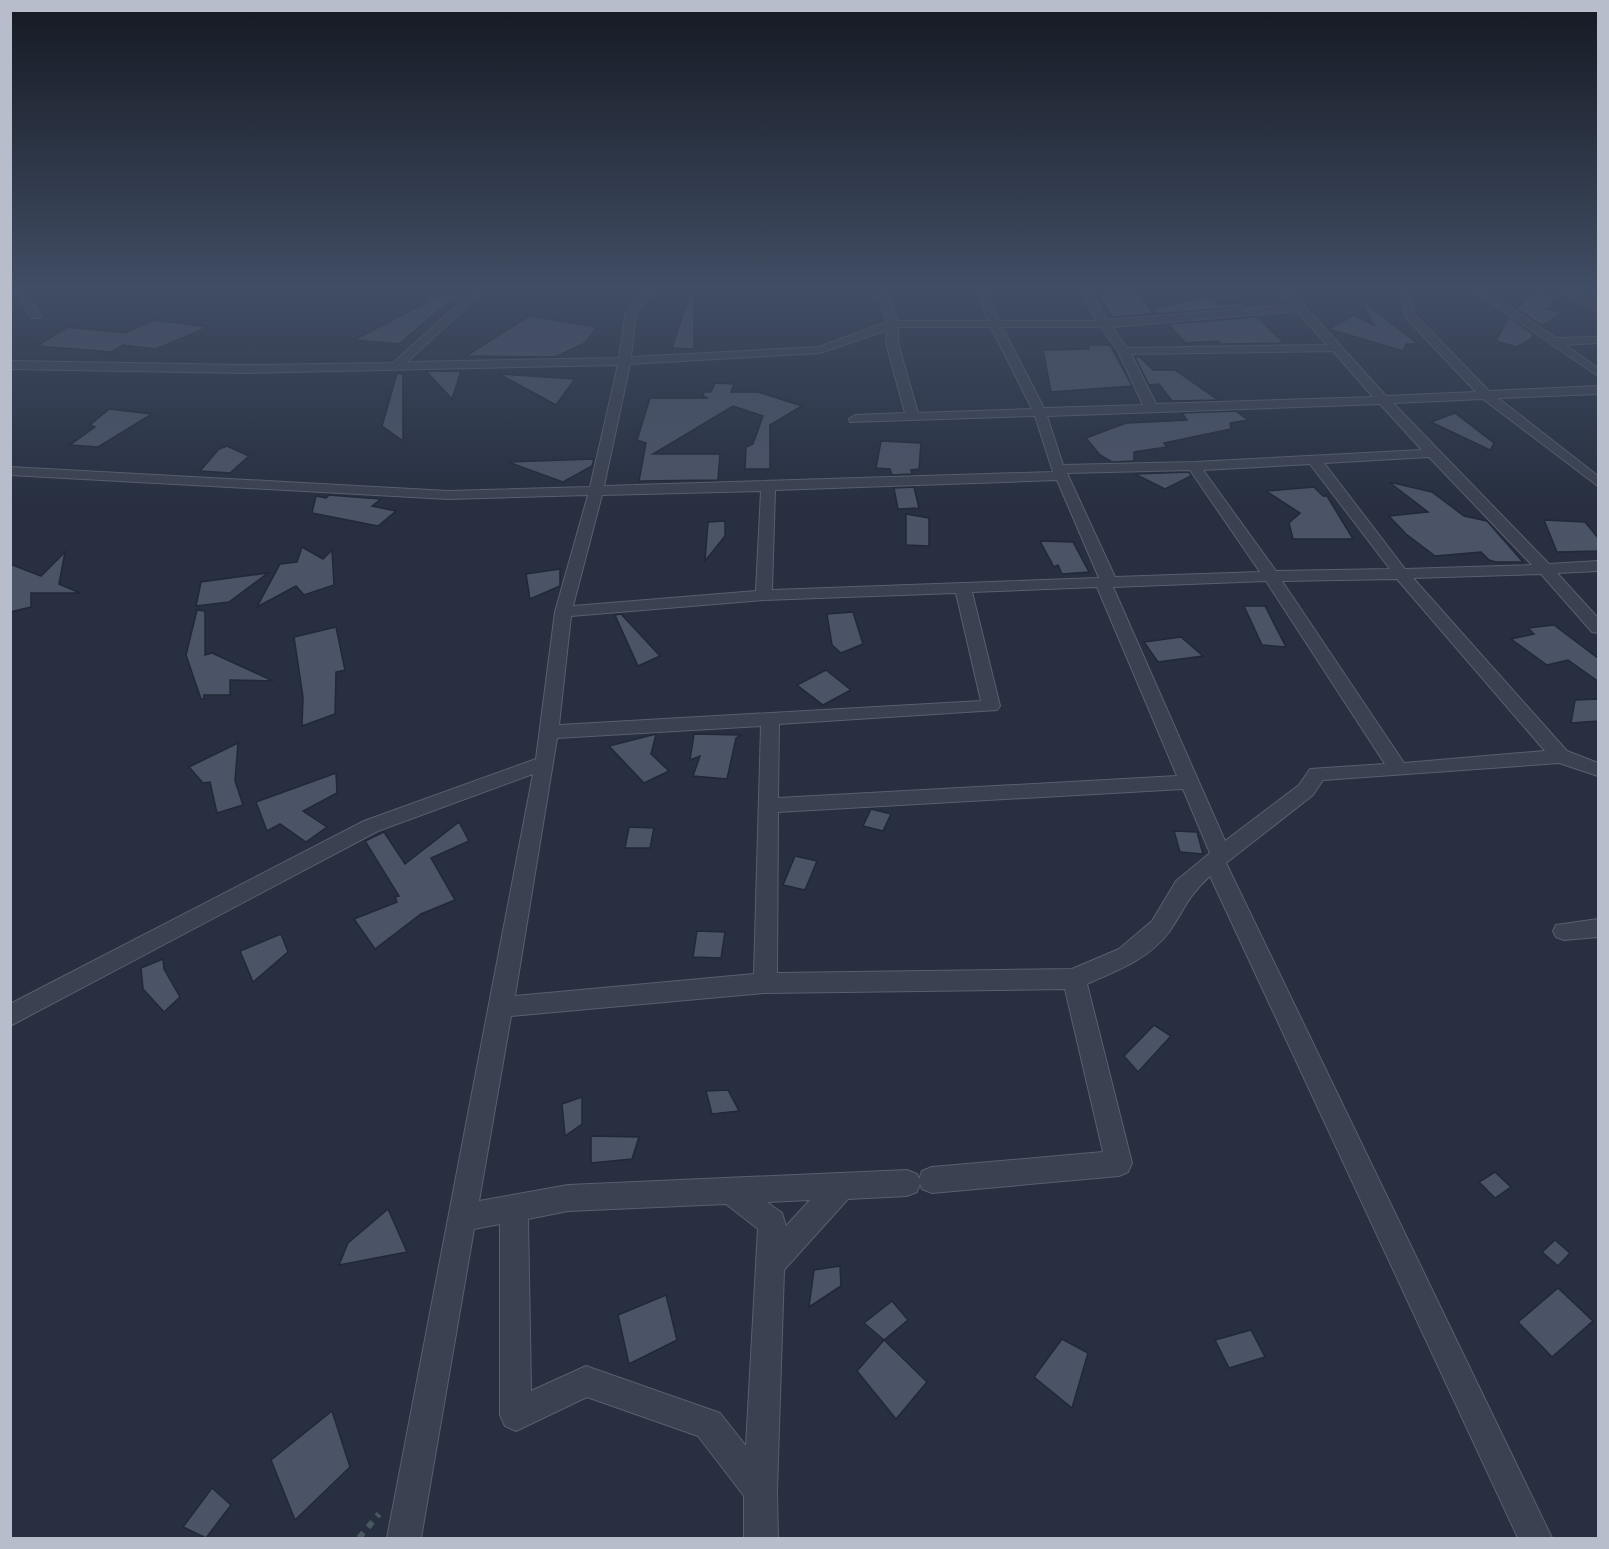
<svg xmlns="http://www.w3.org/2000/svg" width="1609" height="1549" viewBox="0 0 1609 1549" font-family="'Fira Sans Condensed',sans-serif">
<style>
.building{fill:#4b5366;stroke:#222837;stroke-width:1.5}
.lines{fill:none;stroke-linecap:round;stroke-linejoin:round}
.minor-casing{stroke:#595f6d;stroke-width:2}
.path{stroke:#47585e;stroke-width:6;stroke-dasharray:7 7;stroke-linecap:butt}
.minor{fill:#3b4150;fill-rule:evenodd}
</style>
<rect width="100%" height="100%" fill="#272f40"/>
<g class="building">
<polygon points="1099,288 1135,288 1153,314 1113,317 1099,296 1106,296"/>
<polygon points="450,290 454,297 399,344 354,340"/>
<polygon points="1536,291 1558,297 1546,309 1562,313 1542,326 1516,308"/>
<polygon points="690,293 694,293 694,349 672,348"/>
<polygon points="1204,297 1219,304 1242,303 1245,307 1157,314 1152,309"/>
<polygon points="1360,299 1418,344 1406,344 1403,351 1329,329 1354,315 1374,325"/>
<polygon points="529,316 597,327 585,343 555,357 466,356"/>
<polygon points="1257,317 1284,343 1220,344 1218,341 1186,343 1168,324"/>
<polygon points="1509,317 1533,334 1532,339 1516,347 1496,341"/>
<polygon points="154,320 208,327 156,349 123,345 112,352 37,346 67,327 125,333"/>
<polygon points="1088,345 1110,345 1132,386 1051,392 1043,350 1089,349"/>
<polygon points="1135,357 1140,357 1153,370 1175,370 1218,400 1172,401 1159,384 1149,385"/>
<polygon points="426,371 461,371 452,399"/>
<polygon points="397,373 403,374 403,441 382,426"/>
<polygon points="499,374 575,379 556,405"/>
<polygon points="715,383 734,384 731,392 758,392 802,406 770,425 770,469 745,469 746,447 753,444 763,416 733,406 653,454 720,454 718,480 639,481 646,443 637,440 650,398 708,398 703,396 704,392 711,392"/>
<polygon points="109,409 152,414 98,447 70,445 95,427 90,425"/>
<polygon points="1236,411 1248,420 1230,423 1231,429 1164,443 1167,447 1134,452 1134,461 1112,462 1100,455 1086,438 1126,423 1187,420 1182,413"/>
<polygon points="1455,413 1494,443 1490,450 1431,422"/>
<polygon points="881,441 921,443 919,469 911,470 912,474 892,475 890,469 876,468"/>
<polygon points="227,446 249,456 230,473 200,471 219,449"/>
<polygon points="594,459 592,466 563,482 508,462"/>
<polygon points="1189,472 1191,476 1165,489 1135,474"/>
<polygon points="1389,482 1432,492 1464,516 1487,521 1523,562 1496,562 1489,560 1481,552 1435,556 1406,534 1389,516 1428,512"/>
<polygon points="914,487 919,508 898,509 894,488"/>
<polygon points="1314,487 1323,496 1327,496 1353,539 1293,539 1289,523 1300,513 1266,491"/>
<polygon points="329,495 381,499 372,506 396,511 378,526 312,513 316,496 326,498"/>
<polygon points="906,514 929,518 929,546 906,545"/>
<polygon points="1544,520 1585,522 1599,539 1599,551 1557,552"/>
<polygon points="725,521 725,536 705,561 708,522"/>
<polygon points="1040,541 1073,542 1089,572 1062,574 1058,565 1054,567"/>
<polygon points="302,547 323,559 332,550 334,585 304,595 296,586 257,607 280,564 297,562"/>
<polygon points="65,552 59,584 80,593 31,593 31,607 10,612 10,564 41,576"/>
<polygon points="560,569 560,586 530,599 526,574"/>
<polygon points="268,573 229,602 196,606 201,582"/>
<polygon points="1244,606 1265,606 1286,647 1262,645"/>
<polygon points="197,610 205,611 205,655 212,653 273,681 230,680 230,695 204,695 204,699 201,699 186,655"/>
<polygon points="853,612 863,644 841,653 832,645 827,614"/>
<polygon points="621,614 660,656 638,666 615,615"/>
<polygon points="1554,625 1599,659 1599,682 1568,660 1547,665 1511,639 1534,634 1528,628"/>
<polygon points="336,627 345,670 336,672 335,714 302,726 303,697 294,637"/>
<polygon points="1181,637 1203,656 1158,662 1144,642"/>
<polygon points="826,670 851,690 823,705 797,685"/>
<polygon points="1599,699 1599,721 1571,723 1575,700"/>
<polygon points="656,734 651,754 669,771 644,783 609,746"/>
<polygon points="694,734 742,735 736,738 727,779 693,776 700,756 690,760"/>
<polygon points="238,743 235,781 243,805 217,813 210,782 203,783 189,767"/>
<polygon points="336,773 337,793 303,811 327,827 306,842 280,824 267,831 256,802"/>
<polygon points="871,809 891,814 883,831 863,826"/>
<polygon points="459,822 469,841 431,858 455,900 421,914 375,949 354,919 397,902 395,897 399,896 365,841 384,832 405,864"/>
<polygon points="629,827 654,828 650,848 625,848"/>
<polygon points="1174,831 1197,832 1203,854 1180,852"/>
<polygon points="795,856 817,861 805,890 783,885"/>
<polygon points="697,931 725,932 721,958 693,957"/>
<polygon points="281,934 288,952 253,982 240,951"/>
<polygon points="163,959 164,969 180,997 164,1012 143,989 141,968"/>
<polygon points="1154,1025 1171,1036 1138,1072 1124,1056"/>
<polygon points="728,1090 739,1111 712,1114 706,1091"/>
<polygon points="582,1097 582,1124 565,1136 562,1104"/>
<polygon points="591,1136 639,1137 632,1159 591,1163"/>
<polygon points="1495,1172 1511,1187 1495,1198 1479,1182"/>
<polygon points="388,1209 407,1252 339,1265 348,1243"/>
<polygon points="1555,1240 1570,1253 1558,1266 1542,1252"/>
<polygon points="840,1266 841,1286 809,1307 814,1270"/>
<polygon points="1558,1288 1593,1321 1552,1357 1518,1322"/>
<polygon points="666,1295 677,1340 629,1364 618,1315"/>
<polygon points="892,1301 908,1320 884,1340 864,1323"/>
<polygon points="1251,1330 1265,1357 1229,1368 1215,1340"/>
<polygon points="1062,1339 1088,1353 1072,1408 1034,1377"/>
<polygon points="884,1340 927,1382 896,1419 857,1371"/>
<polygon points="332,1411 350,1467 295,1520 271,1460"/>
<polygon points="212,1488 231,1505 206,1538 183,1527"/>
</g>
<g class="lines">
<g class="minor-casing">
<g id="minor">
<polygon points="12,288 22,288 41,316 40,318 32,318"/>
<path d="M476,288H487L407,362L619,358L626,312L645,288H656L636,312L631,357L819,347L887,322L876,288H886L897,321H988L976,288H986L999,321H1097L1078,288H1088L1107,320L1292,305L1277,288H1288L1386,396L1476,392L1406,318L1398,288H1408L1415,315L1489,391L1598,386V394L1498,398L1598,476V486L1483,399L1393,403L1549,564L1598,561V571L1557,573L1598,618V633L1592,632L1541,574L1413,578L1567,751L1598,763V776L1559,763L1323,780L1313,795L1226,863L1552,1538H1518L1210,876C1187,897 1185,909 1169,932C1149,959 1116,971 1087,984L1132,1163L1128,1172L1119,1176L932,1193L922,1189L920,1184L917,1192L907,1196L848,1199L784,1270L777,1491L778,1538H744V1496L698,1436L587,1397L516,1431L505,1426L500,1415V1224L474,1229L421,1538H387L533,774L378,831L10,1026V1004L364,821L536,759L555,612L588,495L448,499L10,475V467L448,491L590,487L618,365L245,373L10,369V361L245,365L393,363ZM1297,311L1327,345L1127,348L1112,327ZM898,327H991L1032,409L918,413L898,343ZM1002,327H1101L1118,351L1143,405L1044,408ZM887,330L886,343L905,413L855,415L849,419L850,422L1035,416L1053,472L604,486L630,364L820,353ZM1333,351L1373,397L1156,404L1131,354ZM1380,404L1422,450L1194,462L1063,465L1047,416ZM1429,457L1532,565L1405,569L1324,463ZM1310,464L1390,569L1276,571L1203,470ZM1190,470L1260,572L1115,577L1067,473ZM1057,480L1099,578L772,590L775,490ZM761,491L756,591L573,606L602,495ZM1397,579L1545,751L1404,763L1282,581ZM1266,581L1385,764L1310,769L1299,785L1225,841L1113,587ZM1097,587L1177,776L778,798L779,724L997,710L1000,706L972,592ZM956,593L981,701L559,725L571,616L764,600ZM761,726L754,974L515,996L557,738ZM1183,789L1210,853L1176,881L1152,921L1119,949L1072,969L777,973L778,812ZM1065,989L1103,1152L932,1167L922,1171L919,1179L917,1174L907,1170L568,1185L479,1201L511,1016L765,993ZM810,1200L786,1226L782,1213L767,1202ZM726,1204L758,1229L746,1446L720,1413L586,1366L531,1391L528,1219L568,1211Z"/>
<polygon points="1470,288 1482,288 1556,338 1598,337 1598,343 1565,345 1598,368 1598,376"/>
<polygon points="1557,288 1569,288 1598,306 1598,313"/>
<polygon points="1598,919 1598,937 1564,940 1556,937 1553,931 1556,925"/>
</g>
</g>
<polyline class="path" points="359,1538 379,1514"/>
<use href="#minor" class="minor"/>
</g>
<linearGradient id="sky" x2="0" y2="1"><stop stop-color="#151a23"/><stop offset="0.57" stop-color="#414d64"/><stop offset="1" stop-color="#414d64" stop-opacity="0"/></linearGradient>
<rect width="1609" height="505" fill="url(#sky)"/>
<rect width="1609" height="1549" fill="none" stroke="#b7bdca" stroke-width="24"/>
</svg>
